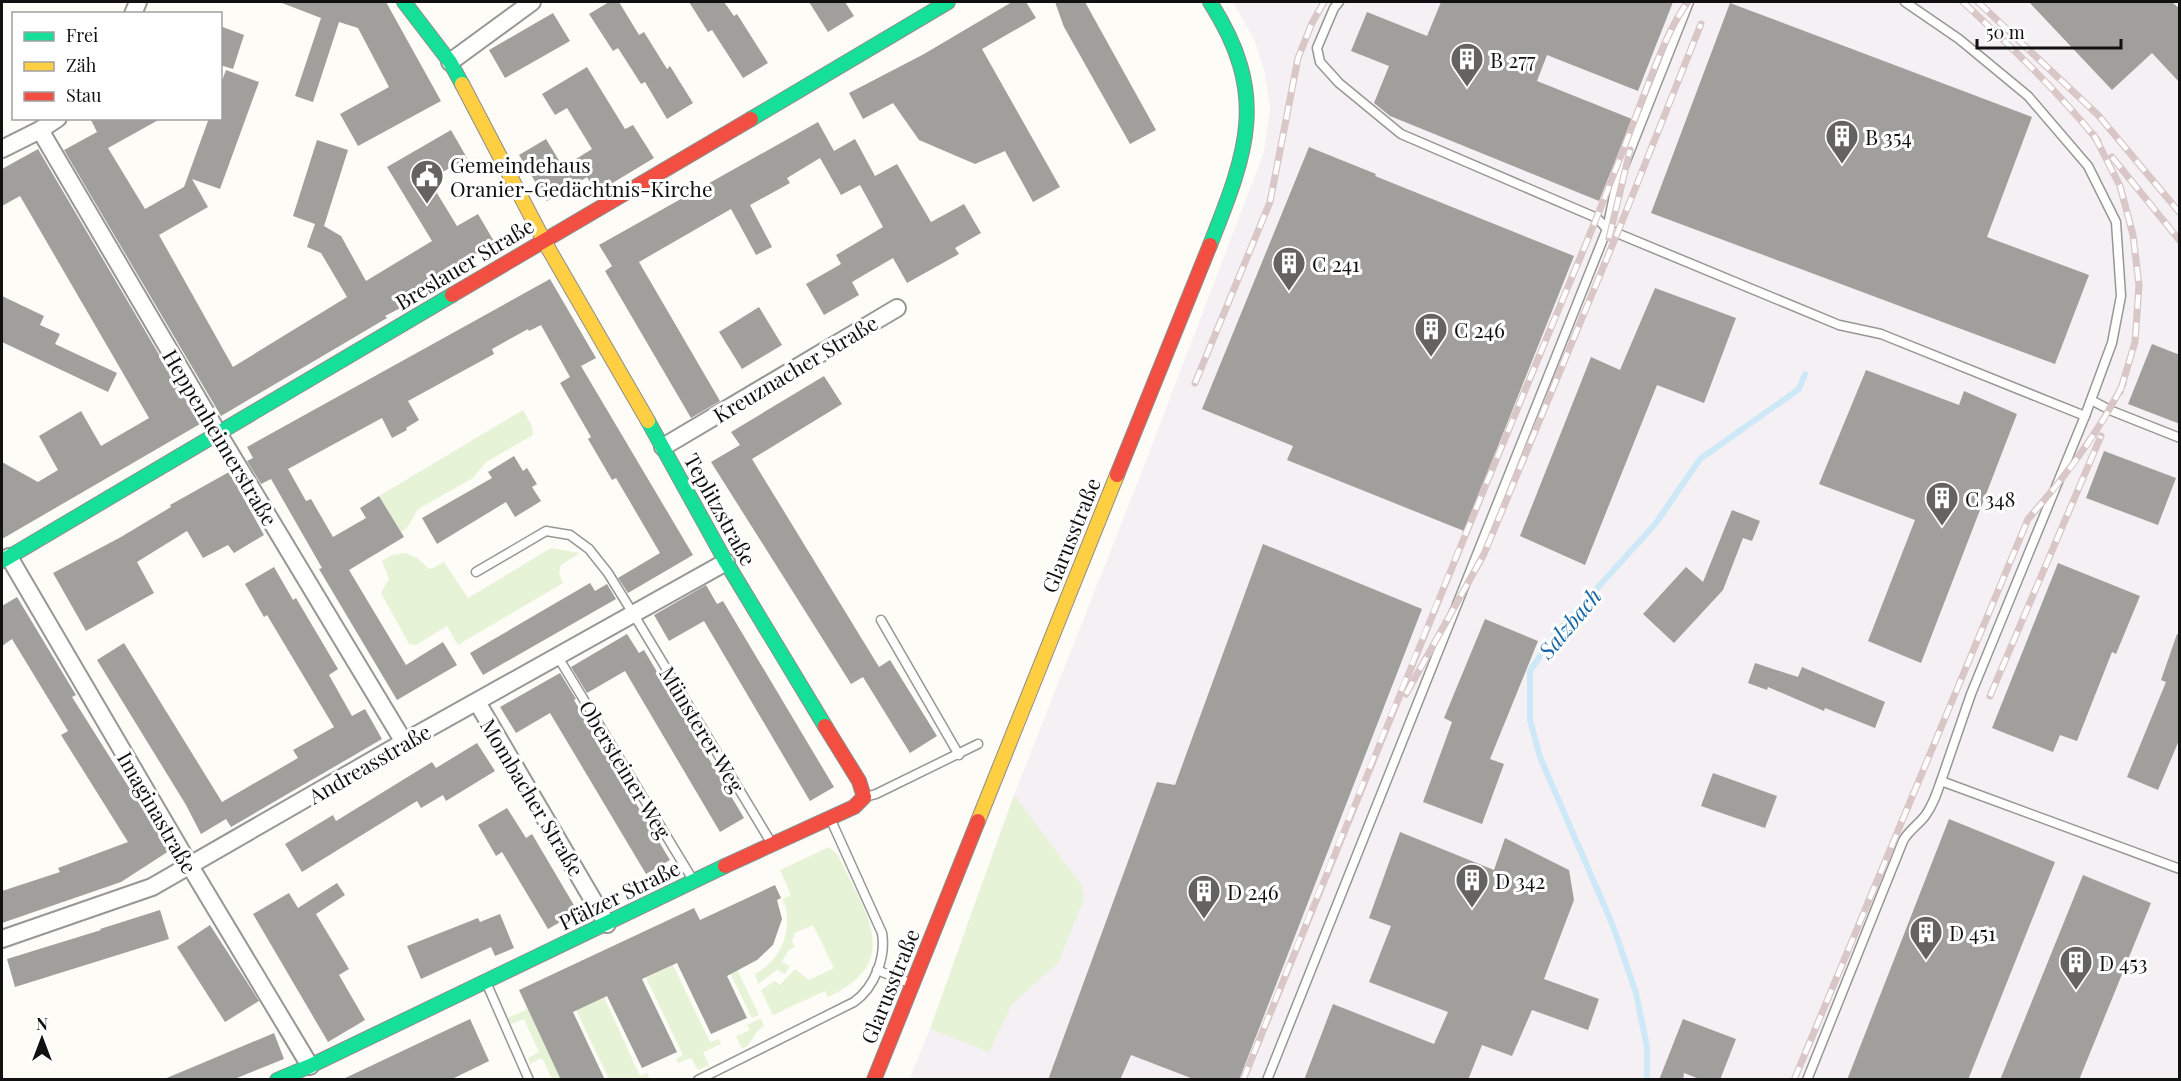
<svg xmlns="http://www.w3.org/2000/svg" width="2181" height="1081" viewBox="0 0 2181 1081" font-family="'Playfair Display',serif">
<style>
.industrial{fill:#f5f0f3}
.green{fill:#e7f3d7}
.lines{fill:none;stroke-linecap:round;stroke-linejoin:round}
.stream{stroke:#cde8f7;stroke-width:6}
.building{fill:#a19f9c}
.lane-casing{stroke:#979795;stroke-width:11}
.street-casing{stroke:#979795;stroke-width:20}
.fast-casing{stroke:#8e8d8b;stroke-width:16}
.slow-casing{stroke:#8e8d8b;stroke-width:16}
.jam-casing{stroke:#8e8d8b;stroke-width:16}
.lane{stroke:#fffffe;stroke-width:8}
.street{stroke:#fffffe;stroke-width:16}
.fast{stroke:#16e098;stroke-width:14}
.slow{stroke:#ffcf43;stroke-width:14}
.jam{stroke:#f24e42;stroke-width:14}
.rail-casing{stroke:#d9c6c7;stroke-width:7}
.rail{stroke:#fff;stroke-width:4.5;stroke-dasharray:14;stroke-linecap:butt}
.labels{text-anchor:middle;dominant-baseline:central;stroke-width:6;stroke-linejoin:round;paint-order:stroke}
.poi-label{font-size:21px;fill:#111;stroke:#fff;text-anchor:start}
.street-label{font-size:21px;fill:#111;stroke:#fff}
.water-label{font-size:22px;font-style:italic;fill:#1768a6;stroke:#fff}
</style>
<rect width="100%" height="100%" fill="#fdfcf7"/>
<polygon class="industrial" points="1233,2 2179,2 2179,1079 909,1080 930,1029 1014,795 1139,479 1264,152 1270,108 1265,74 1255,41"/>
<g class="green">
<path d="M523,410L532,426L533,435L486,462L473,478L420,508C411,516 413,525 401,532L379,496Z"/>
<polygon points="551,548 580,553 561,565 559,573 563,583 458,645 447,626 416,645 409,644 381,593 389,579 382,561 392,555 406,553 417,558 429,569 433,568 444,562 468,598"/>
<polygon points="1014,795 1082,886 1084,899 1058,963 1012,1004 989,1052 930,1029"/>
<path d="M829,847L838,855C864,912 906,961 828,997L825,991L773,1015L761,990L775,981L780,985L795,969L809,980L834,968L813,925L795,933L792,941L795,947L788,951L782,962L790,966L785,974L777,970L758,984L755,974C782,960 794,928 783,899L791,895L780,870Z"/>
<polygon points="728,951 759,1015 752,1018 721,954"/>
<polygon points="673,965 710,1042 719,1039 721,1044 703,1052 709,1065 698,1070 691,1058 678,1063 676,1059 683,1055 646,978"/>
<polygon points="604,997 640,1076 647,1073 650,1079 609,1079 576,1010"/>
<polygon points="528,1009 561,1079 552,1079 542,1058 530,1064 528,1058 539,1052 524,1019 511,1024 508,1018"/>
<path d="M761,1018L764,1026C753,1032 754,1043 742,1049L736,1036L750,1030L747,1025Z"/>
</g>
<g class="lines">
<polyline class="stream" points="1647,1080 1647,1047 1636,993 1613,926 1540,757 1530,720 1530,671 1553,637 1656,523 1700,459 1799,389 1805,374"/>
</g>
<g class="building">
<polygon points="283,2 386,2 441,101 358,146 340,114 389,87 358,28 339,22 313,102 295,96 321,18 282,3"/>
<polygon points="609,2 619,2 639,35 644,32 667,69 670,66 693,103 667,119 645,82 641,84 618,48 613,51 589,14"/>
<polygon points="689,2 724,2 734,16 737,14 768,63 743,78 712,30 708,32"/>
<polygon points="809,2 845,2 854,16 828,32"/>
<polygon points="1012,2 1026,2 1036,18 982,49 1060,187 1033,202 1005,151 975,164 919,140 893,103 863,119 849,93 924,54"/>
<polygon points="1055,2 1085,2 1156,130 1130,144 1064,27"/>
<polygon points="1441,2 1673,2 1638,91 1547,55 1537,81 1632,119 1599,201 1390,116 1374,103 1389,66 1351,51 1367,12 1427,36"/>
<polygon points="2029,2 2172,2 2180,9 2180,83 2152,53 2112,90"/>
<polygon points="1730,3 2032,117 1987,237 2089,275 2055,364 1651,213"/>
<polygon points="553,13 570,41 505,78 489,50"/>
<polygon points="220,26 244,35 233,69 220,65"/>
<polygon points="587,67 625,129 633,125 654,158 596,193 587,177 547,201 519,155 546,139 563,167 592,149 567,108 555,115 542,94"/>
<polygon points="226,70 259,82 220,189 192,179 208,207 159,235 233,367 347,297 321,253 307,247 315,224 293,216 317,140 348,150 324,226 341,236 366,281 432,241 387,167 451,130 467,158 429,180 457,226 478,214 495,243 410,294 414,301 385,316 387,318 221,416 64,150 97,132 90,118 162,118 108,148 145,209 184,187 209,118 220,118 220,86"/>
<polygon points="818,122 834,151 855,139 875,176 897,164 931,222 964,204 981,233 955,248 959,254 907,283 893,258 852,282 859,295 824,315 806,284 841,264 836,255 883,227 860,185 841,195 820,158 787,178 790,183 750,205 772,247 756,255 731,209 639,262 720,401 691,418 605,271 612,266 599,245"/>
<polygon points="1309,147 1376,174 1375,176 1574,256 1464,531 1287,460 1293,446 1202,409"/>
<polygon points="38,149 200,424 2,539 2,462 38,482 58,470 39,436 81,411 101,446 149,418 20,196 2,206 2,169"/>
<polygon points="550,279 596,358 581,366 693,555 628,593 618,578 660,553 616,478 612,480 588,439 591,437 560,383 570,377 541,325 529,331 528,329 492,349 494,354 408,401 419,420 406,428 407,430 392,438 382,418 288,469 306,501 311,499 333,537 366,518 360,508 379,496 404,537 349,570 406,665 443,642 457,665 397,700 319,569 322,568 271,479 261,484 247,461 253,458 247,447"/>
<polygon points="1655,288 1736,318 1704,403 1657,385 1585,565 1520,536 1591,357 1620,370"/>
<polygon points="2,296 44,316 40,325 60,334 55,344 117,373 108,392 2,342"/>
<polygon points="759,307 782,345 742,369 719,332"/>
<polygon points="2152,344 2180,355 2180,424 2128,404"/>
<polygon points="1866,370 1959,405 1964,391 2017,414 1921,663 1868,641 1915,520 1819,484"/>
<polygon points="824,376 842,404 752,459 879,667 890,660 937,736 910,753 863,677 851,684 711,462 740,445 731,432"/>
<polygon points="2104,451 2176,478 2158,525 2086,498"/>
<polygon points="514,456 523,471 527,468 537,484 532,487 541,501 515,517 506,502 437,544 422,518 492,478 488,472"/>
<polygon points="229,472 264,535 234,553 228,545 203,558 187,531 137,562 154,593 86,631 53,573 121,537 171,507 170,505"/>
<polygon points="1732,510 1760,521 1752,541 1743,538 1723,590 1674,643 1643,614 1686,567 1703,582"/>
<polygon points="1263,544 1422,609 1239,1080 1196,1080 1131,1055 1120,1080 1048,1080 1157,782 1175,785"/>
<polygon points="2058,563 2140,596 2116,654 2112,652 2077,741 2060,735 2053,752 1992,728"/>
<polygon points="274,567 293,600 296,598 338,669 329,675 352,716 365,709 382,739 231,827 226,819 201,834 186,805 97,660 124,643 222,802 298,758 293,750 334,727 267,615 264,617 245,584"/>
<polygon points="590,583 595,591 607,584 616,599 483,675 470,653"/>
<polygon points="706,585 717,604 723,601 834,787 810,801 704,621 669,641 654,615"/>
<polygon points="17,597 76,695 72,697 169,851 121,882 2,923 2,891 60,872 58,868 128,842 61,735 68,731 12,639 2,646 2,606"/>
<polygon points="1485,619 1538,641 1490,759 1504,764 1482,824 1423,802 1452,722 1444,718"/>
<polygon points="627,634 639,653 644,650 744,818 720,832 625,671 587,693 571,667"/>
<polygon points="2177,634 2180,635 2180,738 2158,790 2127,777 2166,682 2161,680"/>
<polygon points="1755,663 1798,677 1802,667 1885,702 1875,728 1825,708 1824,711 1768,687 1767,690 1748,683"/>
<polygon points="560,673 576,699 574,700 670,860 646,874 550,713 516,733 500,707"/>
<polygon points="477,743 495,771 446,801 443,795 421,808 417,801 302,872 285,844 333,815 336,821 432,762 436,768"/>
<polygon points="1713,773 1777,796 1765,828 1701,806"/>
<polygon points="507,808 526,838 532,834 578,912 548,929 502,852 496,856 478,825"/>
<polygon points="1949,819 2055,862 1968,1080 1847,1080"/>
<polygon points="1400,832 1494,870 1505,838 1569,870 1574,900 1544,979 1599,999 1588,1030 1532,1010 1512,1056 1482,1045 1468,1080 1304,1080 1333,1004 1434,1044 1448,1012 1369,982 1391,926 1369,918"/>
<polygon points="2083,875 2151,903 2079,1080 2000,1080"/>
<polygon points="337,883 345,895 316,914 349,969 339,975 365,1020 328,1042 253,914 289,893 298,908"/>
<polygon points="775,885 781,898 777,900 782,919 773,945 757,960 727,976 747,1018 711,1034 677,963 642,979 677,1052 642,1068 607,996 573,1012 605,1080 561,1080 519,990 694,908 700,920"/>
<polygon points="160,910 169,939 15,987 7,959 101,930 100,929"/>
<polygon points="500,914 514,948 495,956 491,947 421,979 407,946 478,918 480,922"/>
<polygon points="210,925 259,1001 225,1022 177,947"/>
<polygon points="470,1019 489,1061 450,1080 341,1080"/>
<polygon points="1683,1019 1736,1039 1720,1080 1702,1080 1684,1073 1683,1080 1659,1080"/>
<polygon points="274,1033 284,1059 232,1080 162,1080"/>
</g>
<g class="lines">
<g class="lane-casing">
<g id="lane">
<polyline points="1339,2 1334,8 1317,48 1320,62 1339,83 1401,134 1597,218 1607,229 1616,186 1689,2"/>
<polyline points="1905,2 1959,39 2028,96 2088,166 2116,222 2121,296 2112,343 2085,416"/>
<polyline points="2091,400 2112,411 2180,438"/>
<polyline points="476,572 546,531 570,535 589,549 608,573 634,615 772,844"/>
<polyline points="881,620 959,755"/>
<polyline points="558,657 693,880"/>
<polyline points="865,797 876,794 978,744"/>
<polyline points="877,970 912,984"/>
<polyline points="486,982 529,1080"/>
<path d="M698,1080L854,1002C875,987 886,957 882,933L830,818"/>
<polyline points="1267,1080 1607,229 1839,325 1881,334 2085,416 1971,694 1941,781 2180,869"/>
<path d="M1807,1080L1903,841C1908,831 1918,825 1925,816C1933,805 1937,793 1941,781"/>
</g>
</g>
<g class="street-casing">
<g id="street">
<polyline points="133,14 138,2"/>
<polyline points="450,62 532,2"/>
<polyline points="40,130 218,433 404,742"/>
<polyline points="2,149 40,130 58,118"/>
<polyline points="663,447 897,308"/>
<polyline points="9,557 190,866 310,1066"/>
<polyline points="477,702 607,924"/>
<polyline points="2,939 152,887 404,742 726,562"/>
</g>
</g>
<g class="fast-casing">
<g id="fast">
<polyline points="404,2 450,62 462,84"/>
<polyline points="751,119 948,2"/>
<path d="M1210,245C1248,150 1269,94 1210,2"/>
<polyline points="648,421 726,562 825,726"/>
<polyline points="2,561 452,295"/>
<polyline points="277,1080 310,1066 725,866"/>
</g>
</g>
<g class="slow-casing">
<g id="slow">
<polyline points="462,84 544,241 648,421"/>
<polyline points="978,821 1117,475"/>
</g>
</g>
<g class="jam-casing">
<g id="jam">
<polyline points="452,295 751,119"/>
<polyline points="1117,475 1210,245"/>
<polyline points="725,866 854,807 864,797 859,781 825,726"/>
<polyline points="874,1080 978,821"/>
</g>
</g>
<use href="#lane" class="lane"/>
<use href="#street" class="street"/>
<use href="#fast" class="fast"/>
<use href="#slow" class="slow"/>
<use href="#jam" class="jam"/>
<g class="rail-casing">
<g id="rail">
<path d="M1963,2C2010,46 2057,90 2098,141"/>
<polyline points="1978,2 2098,115 2180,213"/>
<polyline points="2094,135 2120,186 2133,235 2139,285 2135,342 2120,392"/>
<polyline points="2112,157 2180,241"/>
<polyline points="1609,238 1630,150"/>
<polyline points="1195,383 1270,202 1298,58 1312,23 1324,2"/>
<polyline points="1406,694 1484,554 1617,234 1701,24"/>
<polyline points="1990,696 2101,436"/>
<path d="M1243,1080C1351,811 1461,544 1572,277C1596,221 1618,164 1639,108C1651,77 1669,26 1688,2"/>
<path d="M1794,1080L2028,519C2065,477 2098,434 2123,384"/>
</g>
</g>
<use href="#rail" class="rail"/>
</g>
<defs>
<g id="building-pin" transform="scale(1.725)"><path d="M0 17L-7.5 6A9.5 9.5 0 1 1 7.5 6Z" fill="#646362" stroke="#fff"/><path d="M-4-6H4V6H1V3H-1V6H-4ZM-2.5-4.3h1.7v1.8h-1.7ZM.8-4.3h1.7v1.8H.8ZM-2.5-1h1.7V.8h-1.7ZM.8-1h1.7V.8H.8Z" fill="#fff"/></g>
<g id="civic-pin" transform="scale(1.725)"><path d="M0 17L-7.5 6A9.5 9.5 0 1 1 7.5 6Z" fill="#646362" stroke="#fff"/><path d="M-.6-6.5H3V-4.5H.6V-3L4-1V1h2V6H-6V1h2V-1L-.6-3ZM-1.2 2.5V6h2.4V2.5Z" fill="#fff"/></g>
</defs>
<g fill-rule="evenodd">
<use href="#building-pin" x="1467" y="59"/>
<use href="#building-pin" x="1842" y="136"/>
<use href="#civic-pin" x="427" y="176"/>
<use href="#building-pin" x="1289" y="263"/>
<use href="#building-pin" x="1431" y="329"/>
<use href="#building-pin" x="1942" y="498"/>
<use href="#building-pin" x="1472" y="880"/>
<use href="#building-pin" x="1204" y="891"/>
<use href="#building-pin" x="1926" y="932"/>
<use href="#building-pin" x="2076" y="962"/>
</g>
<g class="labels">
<g class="poi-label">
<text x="1490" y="59">B 277</text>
<text x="1865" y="136">B 354</text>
<text x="450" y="164">Gemeindehaus<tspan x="450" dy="24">Oranier-Gedächtnis-Kirche</tspan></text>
<text x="1312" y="263">C 241</text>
<text x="1454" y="329">C 246</text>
<text x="1965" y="498">C 348</text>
<text x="1495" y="880">D 342</text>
<text x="1227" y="891">D 246</text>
<text x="1949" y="932">D 451</text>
<text x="2099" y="962">D 453</text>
</g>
<g class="street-label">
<text transform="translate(464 263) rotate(-31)">Breslauer Straße</text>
<text transform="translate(795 368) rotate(-31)">Kreuznacher Straße</text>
<text transform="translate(221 437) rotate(59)">Heppenheimerstraße</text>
<text transform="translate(721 509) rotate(61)">Teplitzstraße</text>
<text transform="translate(1070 535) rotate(-68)">Glarusstraße</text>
<text transform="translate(703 729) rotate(59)">Münsterer Weg</text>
<text transform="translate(369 763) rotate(-30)">Andreasstraße</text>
<text transform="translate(626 769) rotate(59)">Obersteiner Weg</text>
<text transform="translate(533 797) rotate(59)">Mombacher Straße</text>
<text transform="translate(158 812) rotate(60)">Imaginastraße</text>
<text transform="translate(619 894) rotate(-26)">Pfälzer Straße</text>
<text transform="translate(889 986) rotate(-68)">Glarusstraße</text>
</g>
<g class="water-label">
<text transform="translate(1569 623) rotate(-50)">Salzbach</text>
</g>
</g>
<rect width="2181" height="1081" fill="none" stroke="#111111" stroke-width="6"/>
<rect x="12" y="12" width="210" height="108" fill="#ffffff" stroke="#a0a0a0" stroke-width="1.5"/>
<rect x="24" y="32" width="30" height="9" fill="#16e098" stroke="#a0a0a0" stroke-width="1.5"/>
<text x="66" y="42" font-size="18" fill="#111111">Frei</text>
<rect x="24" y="62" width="30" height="9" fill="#ffcf43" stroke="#a0a0a0" stroke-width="1.5"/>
<text x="66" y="72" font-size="18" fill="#111111">Zäh</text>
<rect x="24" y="92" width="30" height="9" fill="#f24e42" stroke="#a0a0a0" stroke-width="1.5"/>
<text x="66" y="102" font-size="18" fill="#111111">Stau</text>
<g transform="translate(42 1039)" stroke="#ffffff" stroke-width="4.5" paint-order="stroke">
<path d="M0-4.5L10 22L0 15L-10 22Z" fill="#111111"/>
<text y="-9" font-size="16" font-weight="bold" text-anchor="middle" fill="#111111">N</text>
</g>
<path d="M1977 39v9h144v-9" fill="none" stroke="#111111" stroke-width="3"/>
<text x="1986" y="39" font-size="18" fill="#111111" stroke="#ffffff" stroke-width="4.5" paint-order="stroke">50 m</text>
</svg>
